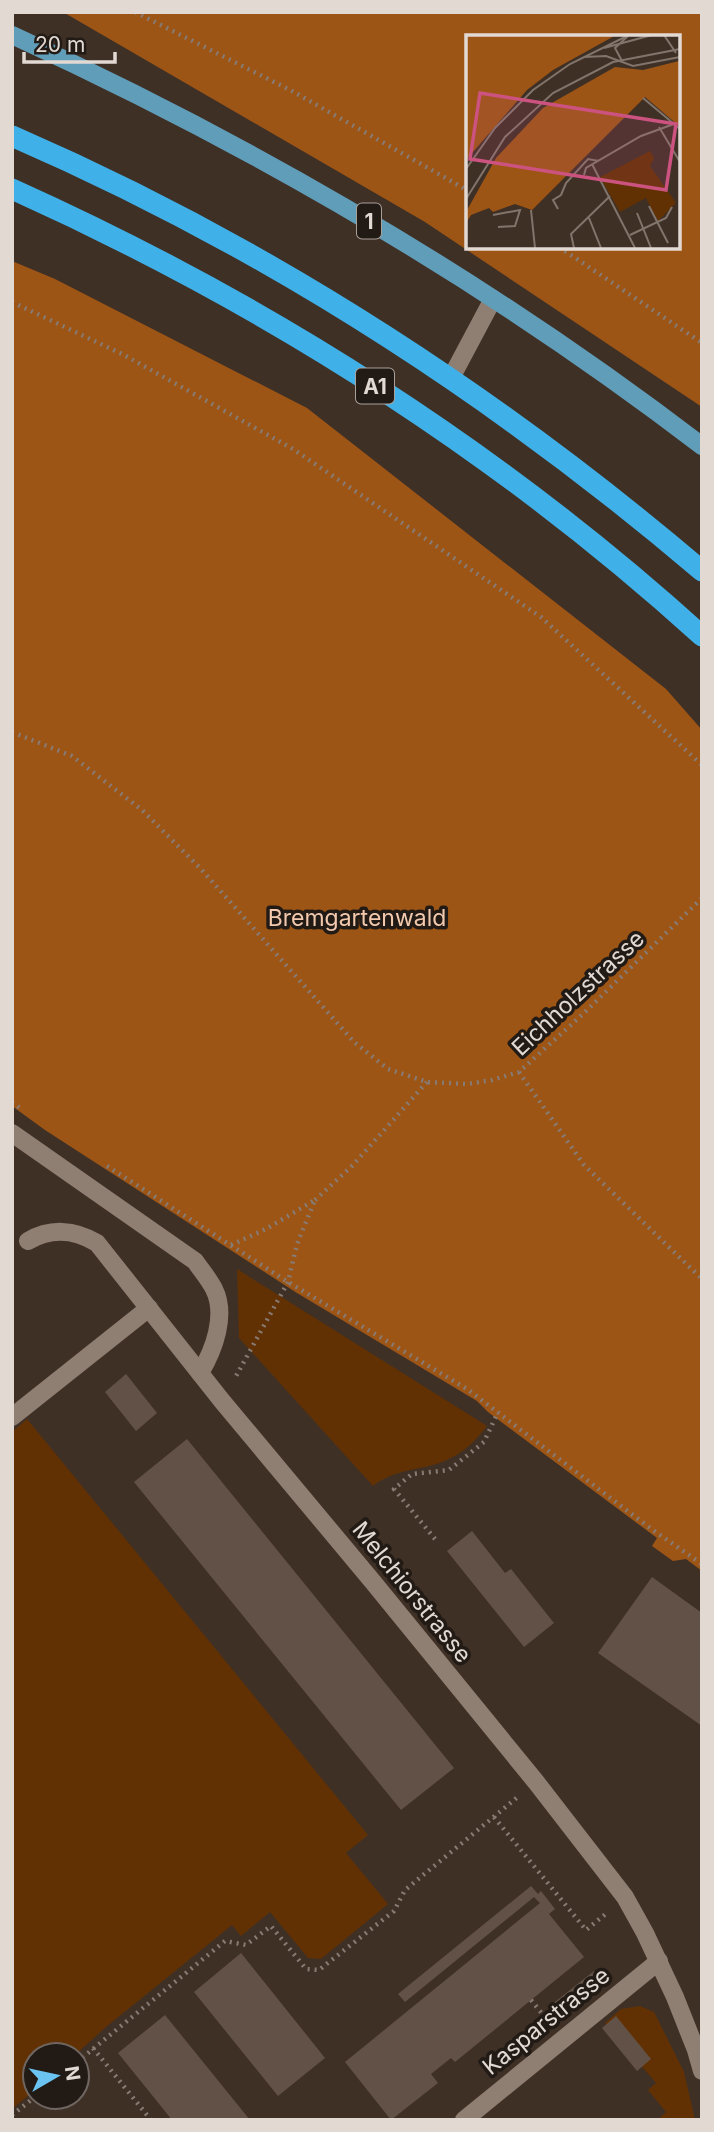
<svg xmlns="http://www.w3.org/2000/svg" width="714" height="2132" viewBox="0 0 714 2132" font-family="Inter,sans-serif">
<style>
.green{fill:#623103}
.forest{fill:#9d5516;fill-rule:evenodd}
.building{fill:#625146}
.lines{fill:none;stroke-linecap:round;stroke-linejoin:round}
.path{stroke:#887b73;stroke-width:4.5;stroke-dasharray:2 5;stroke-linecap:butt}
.minor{stroke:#8f7e72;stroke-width:18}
.major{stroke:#609db9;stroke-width:18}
.highway{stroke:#40b1e8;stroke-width:21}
.labels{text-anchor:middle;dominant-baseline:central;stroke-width:7;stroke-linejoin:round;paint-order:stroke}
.shield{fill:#211a15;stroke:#a9a09a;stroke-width:2}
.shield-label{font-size:21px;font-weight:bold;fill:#e3d9d3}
.park-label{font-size:23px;fill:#f2c9ad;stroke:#211a15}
.street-label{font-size:23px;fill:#e3d9d3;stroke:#211a15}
.inset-road{fill:none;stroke:#81746b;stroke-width:2}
.view{fill:#cc527f;fill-opacity:0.15;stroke:#cc527f;stroke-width:3.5}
.inset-edge{fill:none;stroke:#e3d9d3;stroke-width:3.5}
</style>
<rect width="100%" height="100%" fill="#3f3026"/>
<g class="green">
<path d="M237,1269L487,1426C472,1446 455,1460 429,1466C408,1471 391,1472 373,1486L239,1338Z"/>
<polygon points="27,1419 368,1835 346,1853 388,1904 321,1959 308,1958 270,1912 241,1936 232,1925 106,2027 75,2055 35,2055 35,2090 12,2109 12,1432"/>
<polygon points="640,2006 654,2012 684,2072 695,2120 657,2120 666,2112 648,2090 656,2083 605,2023 621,2009"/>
</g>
<g class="forest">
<path d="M63,12H702V407L425,222ZM467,37H677V247H467Z"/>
<polygon points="12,261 55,279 307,408 666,689 702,730 702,1571 686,1559 673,1561 652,1546 657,1538 488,1412 477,1401 297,1293 45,1130 12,1106"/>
</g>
<g class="building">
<polygon points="126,1374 157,1413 136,1431 105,1392"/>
<polygon points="187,1439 454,1768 401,1810 134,1482"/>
<polygon points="472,1531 505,1573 511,1569 554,1623 524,1647 447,1551"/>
<polygon points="652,1577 702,1613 702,1726 598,1653"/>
<polygon points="531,1886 538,1894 541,1891 555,1909 549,1914 584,1957 455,2062 451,2058 431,2074 438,2083 391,2120 345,2062 540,1903 534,1897 405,2002 398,1994"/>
<polygon points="241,1953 325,2058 278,2096 194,1992"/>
<polygon points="594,1971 603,1982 561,2017 551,2005"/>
<polygon points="165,2015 250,2120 172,2120 160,2105 118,2053"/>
<polygon points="616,2016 651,2059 637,2071 602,2028"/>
</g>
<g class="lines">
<g class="path">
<polyline points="135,12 292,91 467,190"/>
<polyline points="559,247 702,343"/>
<polyline points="12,302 124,355 293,449 541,617 702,765"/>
<polyline points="12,732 72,756 142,810 201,869 354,1042 388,1069 427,1082 467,1084 492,1080 519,1072 583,1014 702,898"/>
<polyline points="519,1072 584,1165 702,1279"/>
<polyline points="12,1102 21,1109"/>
<polyline points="107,1166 288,1282 467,1389 650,1528 702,1564"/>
<polyline points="315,1200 353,1165 427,1082"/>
<polyline points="231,1245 266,1229 315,1200 297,1244 288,1282 235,1378"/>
<polyline points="435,1539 394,1489 412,1474 449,1470 484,1442 498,1412"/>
<polyline points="494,1817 586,1930 608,1912"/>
<polyline points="531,2000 548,2021"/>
<polyline points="93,2048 151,2120"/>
<polyline points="77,2062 225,1941 246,1945 271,1926 306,1969 319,1970 394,1911 405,1890 519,1796"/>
<polyline points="12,2115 35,2097"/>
</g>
<g class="minor">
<polyline points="451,378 493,299"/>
<path d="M12,1133L195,1261C201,1270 209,1279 214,1289C227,1315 214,1350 200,1373"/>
<path d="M28,1241C50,1228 74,1229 97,1243L222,1401L373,1582L536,1782L625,1897L645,1933L675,1997L696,2050L702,2071"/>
<polyline points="12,1417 149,1308"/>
<polyline points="464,2120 659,1961"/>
</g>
<path class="major" d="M12,35C256,147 489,283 702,446"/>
<g class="highway">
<path d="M12,136C263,245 494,394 702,571"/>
<path d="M12,189C263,302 498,451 702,636"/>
</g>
</g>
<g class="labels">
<g class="shield">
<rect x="357" y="203.5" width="24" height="35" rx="5"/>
<rect x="356" y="368.5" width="38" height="35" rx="5"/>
</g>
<g class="shield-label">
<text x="369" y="221">1</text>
<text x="375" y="386">A1</text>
</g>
<g class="park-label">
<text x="357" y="918">Bremgartenwald</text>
</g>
<g class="street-label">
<text transform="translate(578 993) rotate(-43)">Eichholzstrasse</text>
<text transform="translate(412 1592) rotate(51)">Melchiorstrasse</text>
<text transform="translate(546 2021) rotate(-39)">Kasparstrasse</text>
</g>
</g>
<g transform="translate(466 35)">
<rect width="214" height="214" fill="#3f3026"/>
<path d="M184,116L188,123L184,131L210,168L192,186L180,163L154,177L134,142Z" fill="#623103"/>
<path d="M0,0H150L87,35L61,55L0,125ZM213,26V91L179,62L66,175L49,169L27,177L23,173L5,180L0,188V177L30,123L77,73L149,32L177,35Z" fill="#9d5516"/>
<path class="inset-road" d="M198,0L210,18M138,13L186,0M118,22L140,21L167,31L214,22M156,26L149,13L162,1M177,63L214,94M193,92L214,127M126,129L169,213M0,134L29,93L67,55L104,29L161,1M118,140L120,133L175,101L208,89M0,164L39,102L87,58L147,27L214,14M183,171L202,208M92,174L87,165L95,160L100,148L122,124L133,126M65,175L69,213M171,178L185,213M27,180L54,175L49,191L32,192M123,183L135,213M164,200L200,183L206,172M108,213L105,199L144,161"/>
<path class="view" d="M14,58L210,89L200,155L4,124Z"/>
<rect width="214" height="214" class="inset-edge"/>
</g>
<rect width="714" height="2132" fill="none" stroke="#e3d9d3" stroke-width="28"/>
<g transform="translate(56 2076) rotate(81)"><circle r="33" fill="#211a15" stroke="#6f6661" stroke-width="2"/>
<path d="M0-5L12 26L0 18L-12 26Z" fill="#6bc3f2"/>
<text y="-10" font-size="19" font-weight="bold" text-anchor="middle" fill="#e3d9d3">N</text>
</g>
<path d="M24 52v10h91v-10" fill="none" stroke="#e3d9d3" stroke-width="3.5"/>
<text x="35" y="52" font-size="21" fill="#e3d9d3" stroke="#211a15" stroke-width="5" paint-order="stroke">20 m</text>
</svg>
